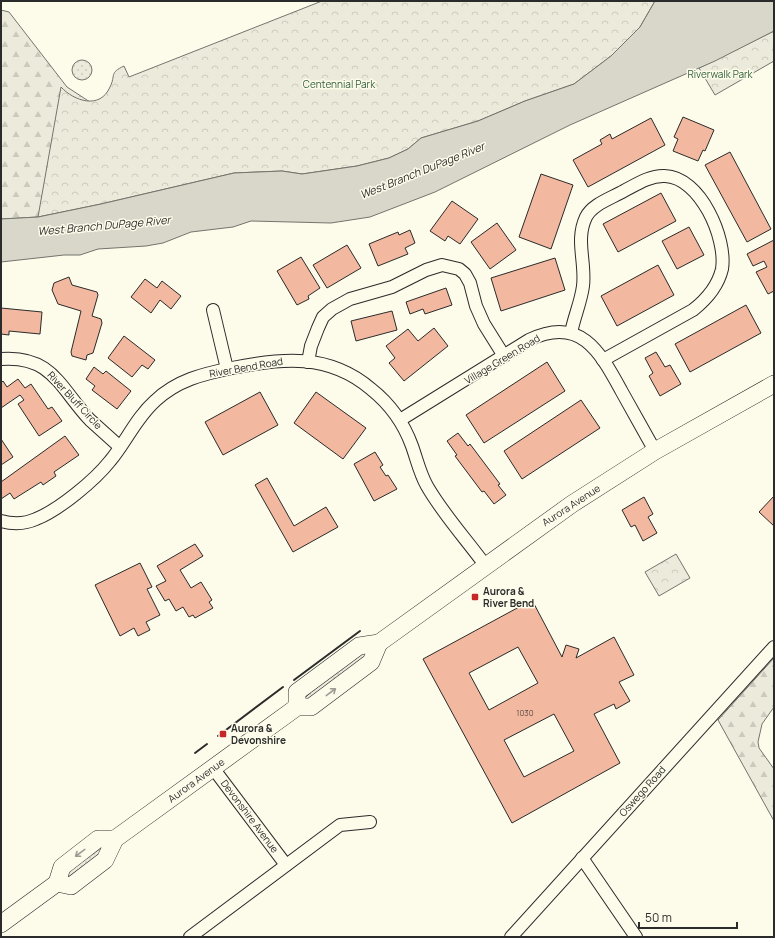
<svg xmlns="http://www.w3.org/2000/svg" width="775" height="938" viewBox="0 0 775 938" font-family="Manrope,sans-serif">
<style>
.grass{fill:url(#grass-dots);stroke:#74746e}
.forest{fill:url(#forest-firs);stroke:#74746e}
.park{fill:url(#park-crowns);stroke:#74746e}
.water{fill:#d8d7c9;stroke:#74746e}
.building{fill:#f2b8a0;stroke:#2b2b2b;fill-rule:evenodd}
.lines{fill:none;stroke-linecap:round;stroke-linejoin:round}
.street-casing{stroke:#2b2b2b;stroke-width:14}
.secondary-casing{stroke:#2b2b2b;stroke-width:18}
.street{stroke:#fdfbea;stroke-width:12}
.secondary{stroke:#fdfbea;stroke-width:17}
.wall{stroke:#2b2b2b;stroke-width:2}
.oneway{stroke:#9e9d94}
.poi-dot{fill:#c62828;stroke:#fdfbea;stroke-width:1.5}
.labels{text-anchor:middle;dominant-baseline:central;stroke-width:3;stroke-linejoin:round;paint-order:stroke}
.number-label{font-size:8px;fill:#5d4e48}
.park-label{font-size:10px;fill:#34623c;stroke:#fdfbea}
.street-label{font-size:10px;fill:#2b2b2b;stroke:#fdfbea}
.poi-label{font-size:10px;font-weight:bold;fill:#2b2b2b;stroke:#fdfbea;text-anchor:start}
.water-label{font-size:11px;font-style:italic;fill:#2b2b2b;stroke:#fdfbea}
</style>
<defs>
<pattern id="grass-dots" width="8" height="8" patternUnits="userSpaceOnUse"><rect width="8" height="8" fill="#ecebdb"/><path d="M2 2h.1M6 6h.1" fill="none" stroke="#cbcabc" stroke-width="1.8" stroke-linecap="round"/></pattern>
<pattern id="forest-firs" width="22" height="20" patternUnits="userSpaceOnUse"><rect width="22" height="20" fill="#ecebdb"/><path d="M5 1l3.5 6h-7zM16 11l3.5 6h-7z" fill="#cbcabc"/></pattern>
<pattern id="park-crowns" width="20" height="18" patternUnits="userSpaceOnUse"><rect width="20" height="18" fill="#ecebdb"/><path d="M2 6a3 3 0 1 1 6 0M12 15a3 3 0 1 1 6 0" fill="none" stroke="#cbcabc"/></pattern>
</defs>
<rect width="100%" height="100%" fill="#fdfbea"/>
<g class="grass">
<circle cx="82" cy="70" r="10"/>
<polygon points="367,650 369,653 362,659 303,703 302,701 317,686"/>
<polygon points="108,843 97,856 67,878 64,875"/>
</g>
<g class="forest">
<polygon points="1,10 9,12 67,87 93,104 44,216 38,217 1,219"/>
<polygon points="774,658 774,707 762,724 758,742 759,748 774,769 774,821 718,720"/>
</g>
<g class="park">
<path d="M322,1H655L640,27L611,56L574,84L525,101L478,121L421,138L408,149L389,158L357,166L302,174L282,171L234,173L101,204L38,217L61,87C74,101 100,110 110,87C116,75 109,73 124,66L129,77Z"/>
<polygon points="774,31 774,61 715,95 699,68"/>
<polygon points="676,554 690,578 659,596 645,572"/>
</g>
<polygon class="water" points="655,1 774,1 774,31 715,61 570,125 435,192 370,217 331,223 251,221 233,227 191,232 163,243 146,246 98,249 80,255 64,255 1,262 1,219 38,217 101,204 234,173 282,171 302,174 357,166 389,158 408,149 421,138 478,121 525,101 574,84 611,56 640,27"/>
<g class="building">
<polygon points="683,117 714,130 705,151 703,150 698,161 673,151 678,139 674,137"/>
<polygon points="651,118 665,145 588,187 573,160 602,144 600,140 610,134 612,139"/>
<polygon points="730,152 771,229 747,242 705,165"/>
<polygon points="541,174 573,185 551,249 519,237"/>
<polygon points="661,193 676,221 618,252 603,224"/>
<polygon points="452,201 478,219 460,244 448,236 445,241 430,231"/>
<polygon points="497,223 516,250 490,269 471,242"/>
<polygon points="689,227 704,255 677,269 662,241"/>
<polygon points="410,230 415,243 405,248 408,254 378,266 369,244 398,232 399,235"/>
<polygon points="774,240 774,291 768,294 756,272 767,267 764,261 753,266 747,254"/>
<polygon points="347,245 361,268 327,288 313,265"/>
<polygon points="301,257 320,288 308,296 309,299 297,305 277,271"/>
<polygon points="555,258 565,290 501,311 491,278"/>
<polygon points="658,265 674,295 617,326 601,296"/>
<polygon points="69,277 72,285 97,292 98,295 92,316 101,319 102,323 93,353 87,355 86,360 72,356 71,352 81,311 58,304 52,290 54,283"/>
<polygon points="145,279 157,288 162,281 181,296 171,309 160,300 151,313 131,297"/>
<polygon points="446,288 452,305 425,314 423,309 410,314 406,302"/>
<polygon points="746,305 761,333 690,372 675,344"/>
<polygon points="1,308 42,312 40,334 9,331 9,335 1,334"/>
<polygon points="392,311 397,330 356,341 351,321"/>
<polygon points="434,328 448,346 404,381 389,363 395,358 386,346 408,329 418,341"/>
<polygon points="124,336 155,360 148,369 142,365 132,377 108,358"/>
<polygon points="656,352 665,367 670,365 681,384 660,396 649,376 653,373 645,358"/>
<polygon points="547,362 565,391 484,443 466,415"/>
<polygon points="94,367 103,374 106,371 131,391 117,409 92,390 95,386 86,379"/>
<polygon points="18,379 25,388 31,384 48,409 52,407 62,421 39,436 18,404 24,400 20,395 1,408 1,383 3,381 7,387"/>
<polygon points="260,392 278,425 223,455 205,422"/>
<polygon points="316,392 366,428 343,459 294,423"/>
<polygon points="581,400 600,428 522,479 504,451"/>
<polygon points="458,433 468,446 470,444 500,484 498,485 506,495 494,504 484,491 482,492 455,456 457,455 447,441"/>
<polygon points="65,436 79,455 54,472 56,476 43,485 41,482 14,499 10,493 1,499 1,482"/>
<polygon points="1,439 13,457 1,465"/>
<polygon points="375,452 383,465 380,467 386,476 388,475 397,489 374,501 354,464"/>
<polygon points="267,478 294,526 326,507 338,527 293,552 255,485"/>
<polygon points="774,496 774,526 759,512"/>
<polygon points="644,497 653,514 648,517 657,533 643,541 635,525 631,527 622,510"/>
<polygon points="195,544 203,556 180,570 191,588 201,582 212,600 209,602 213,608 195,618 193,615 189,617 183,607 176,611 169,599 165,601 156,586 166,581 157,566"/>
<polygon points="140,563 152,587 147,589 160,615 146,622 150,630 138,636 134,628 120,636 95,585"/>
<path d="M532,600L562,657L566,645L579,649L576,658L614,637L634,675L619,682L630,701L616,709L614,704L594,714L620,763L512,823L423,659ZM518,647L538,683L489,710L469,673ZM554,714L574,751L524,777L504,740Z"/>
</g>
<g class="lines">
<g class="street-casing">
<g id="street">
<polyline points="213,310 227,369"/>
<path d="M571,333C574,317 581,302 583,286C586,262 575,240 586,217C592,205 609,199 620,193C634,186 649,175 665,176C700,177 727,238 722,269C718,286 707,299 693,310L603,360"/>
<path d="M1,359C52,355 60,388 90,420C100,429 110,438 120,447"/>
<polyline points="308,362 311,346 318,328 323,317 332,309 350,299 392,287 426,270 442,265 459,269 465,274 470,283 476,306 484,324 504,356"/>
<path d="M400,420L529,340C581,315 600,352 622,392C633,412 644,431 655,451"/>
<path d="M1,521C12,524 25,524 36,519C59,510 95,480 110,461C126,442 136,418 155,401C177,380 203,374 232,368C282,358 329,353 371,389C390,404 404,424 412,446C417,460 420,474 427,486C443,514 466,539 485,565"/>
<polyline points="213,768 286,865"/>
<polyline points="582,858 636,937"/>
<polyline points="190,937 340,825 370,822"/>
<polyline points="511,937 774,647"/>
</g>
</g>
<g class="secondary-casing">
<g id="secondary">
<polyline points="297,707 297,692 359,646 379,643 572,504 655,451 774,384"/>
<polyline points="57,883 71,886 105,860 115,839 297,707 311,707 371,662 379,643"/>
<polyline points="1,924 57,883 62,867 98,839 115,839"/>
</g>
</g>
<use href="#street" class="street"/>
<use href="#secondary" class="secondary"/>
<g class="wall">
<polyline points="294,680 360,631"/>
<polyline points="218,736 283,687"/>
<polyline points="195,753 207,744"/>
</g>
</g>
<defs><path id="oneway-shaft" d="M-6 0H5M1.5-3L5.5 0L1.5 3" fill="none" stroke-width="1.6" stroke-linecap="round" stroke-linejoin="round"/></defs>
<g class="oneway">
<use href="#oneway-shaft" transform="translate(331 692) rotate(-37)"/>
<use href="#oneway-shaft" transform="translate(80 853) rotate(143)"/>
</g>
<g class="poi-dot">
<rect x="471" y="593" width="8" height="8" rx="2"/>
<rect x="219" y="730" width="8" height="8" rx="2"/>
</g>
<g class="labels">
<g class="number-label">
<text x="525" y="712">1030</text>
</g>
<g class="park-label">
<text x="720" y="74">Riverwalk Park</text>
<text x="339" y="84">Centennial Park</text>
</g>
<g class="street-label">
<text transform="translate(502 359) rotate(-31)">Village Green Road</text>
<text transform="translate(246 367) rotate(-10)">River Bend Road</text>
<text transform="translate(75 400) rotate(47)">River Bluff Circle</text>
<text transform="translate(571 505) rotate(-33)">Aurora Avenue</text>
<text transform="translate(196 780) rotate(-36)">Aurora Avenue</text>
<text transform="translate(642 791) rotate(-48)">Oswego Road</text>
<text transform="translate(250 816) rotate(53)">Devonshire Avenue</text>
</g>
<g class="poi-label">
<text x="483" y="591">Aurora &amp;<tspan x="483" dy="12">River Bend</tspan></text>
<text x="231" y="728">Aurora &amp;<tspan x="231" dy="12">Devonshire</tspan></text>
</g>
<g class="water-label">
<text transform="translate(422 170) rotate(-22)">West Branch DuPage River</text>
<text transform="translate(104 225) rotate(-5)">West Branch DuPage River</text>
</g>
</g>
<rect width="775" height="938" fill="none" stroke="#2b2b2b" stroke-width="4"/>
<path d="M639 922v6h98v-6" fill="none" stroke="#2b2b2b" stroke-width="2"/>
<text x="645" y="922" font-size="12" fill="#2b2b2b" stroke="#fdfbea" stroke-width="3" paint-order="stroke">50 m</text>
</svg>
